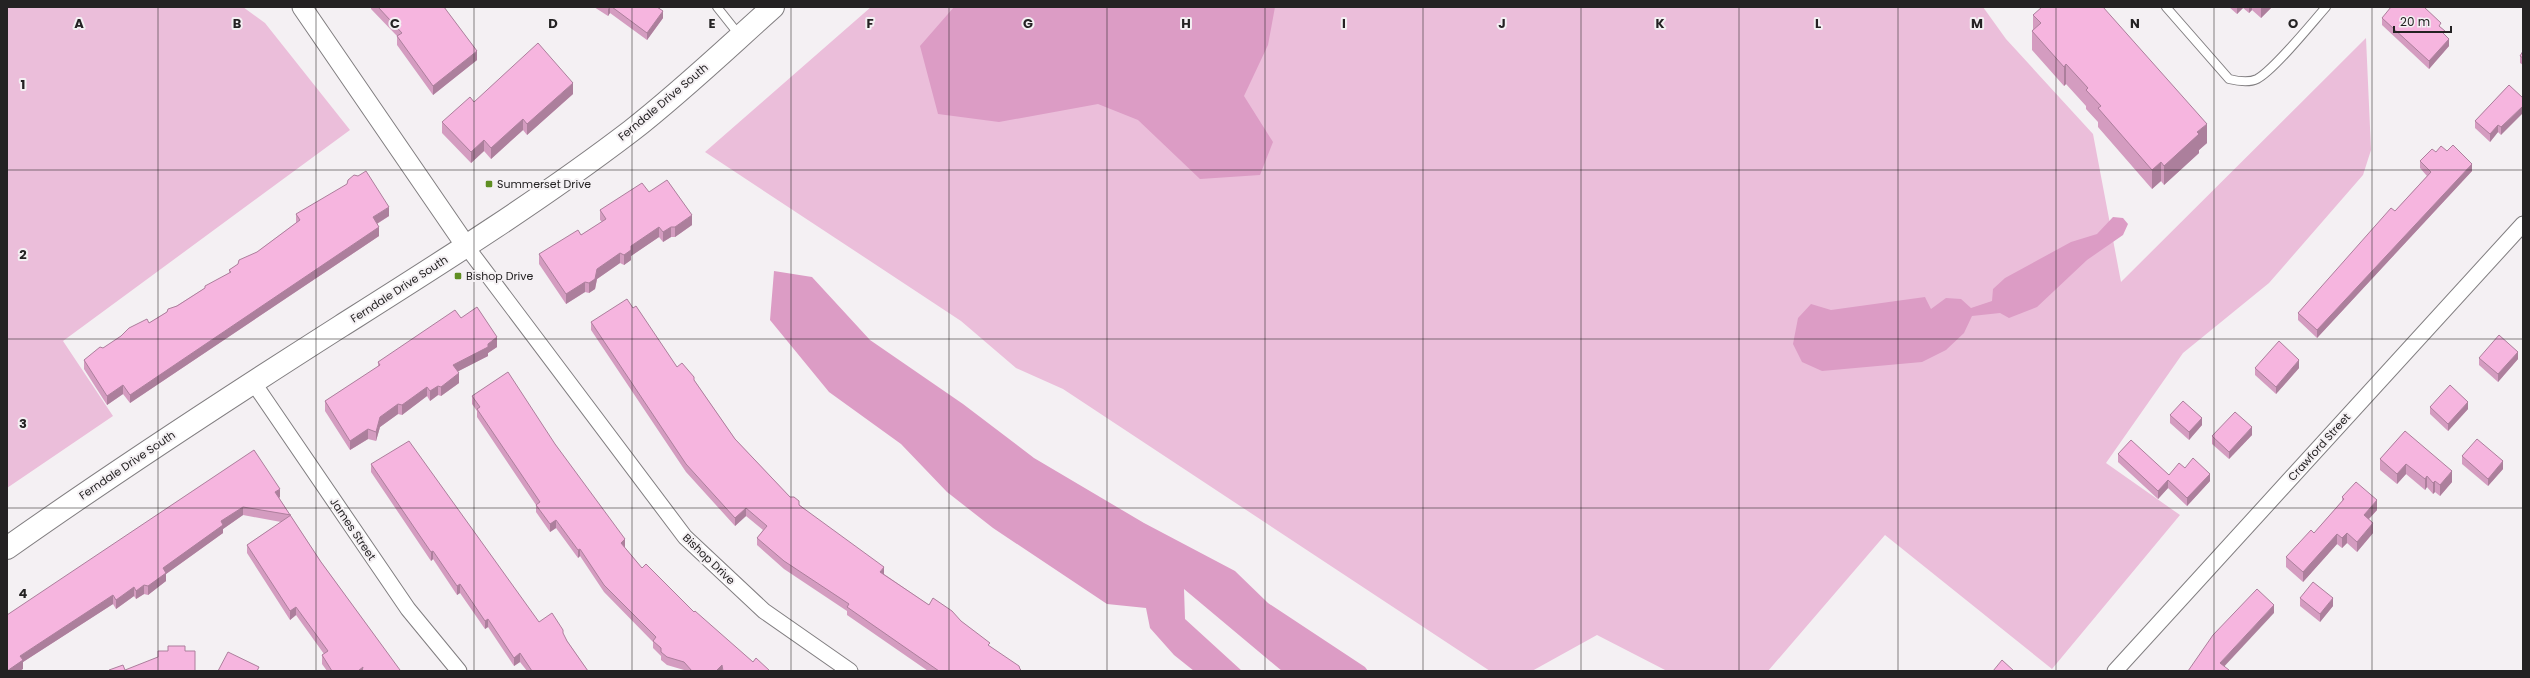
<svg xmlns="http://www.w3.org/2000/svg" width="2530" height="678" viewBox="0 0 2530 678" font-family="Poppins,sans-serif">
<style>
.green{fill:#ebbeda}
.water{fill:#dc9cc5}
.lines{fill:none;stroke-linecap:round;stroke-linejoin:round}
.service-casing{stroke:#817e80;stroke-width:10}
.minor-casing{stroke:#817e80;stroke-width:17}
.tertiary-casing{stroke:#817e80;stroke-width:21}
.secondary-casing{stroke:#817e80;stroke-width:24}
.service{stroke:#fff;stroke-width:8}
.minor{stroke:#fff;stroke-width:15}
.tertiary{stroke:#fff;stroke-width:19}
.secondary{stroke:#fff;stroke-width:22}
.wall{fill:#d49cc0}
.shaded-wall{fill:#ac7f9c}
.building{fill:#f6b5df;stroke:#ac7f9c}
.grid{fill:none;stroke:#242223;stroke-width:1;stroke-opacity:0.55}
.poi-dot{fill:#5f8e22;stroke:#f4f0f3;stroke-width:1.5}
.labels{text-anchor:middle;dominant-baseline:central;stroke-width:4;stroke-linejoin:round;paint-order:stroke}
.street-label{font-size:11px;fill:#242223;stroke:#f4f0f3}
.poi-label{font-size:11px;fill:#242223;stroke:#f4f0f3;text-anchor:start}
.grid-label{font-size:13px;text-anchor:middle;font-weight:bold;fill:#242223;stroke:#f4f0f3;stroke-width:4;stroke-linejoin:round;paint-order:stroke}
</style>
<rect width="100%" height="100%" fill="#f4f0f3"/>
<g class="green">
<polygon points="7,7 243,7 265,23 350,130 63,341 113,416 7,488"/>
<polygon points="871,7 1983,7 2006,39 2093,134 2121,282 2366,38 2371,150 2363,175 2269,283 2183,353 2106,463 2180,515 2052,669 1885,535 1768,671 1667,671 1597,635 1532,671 1490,671 1063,389 1016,368 961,321 705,152"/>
</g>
<g class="water">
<polygon points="954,7 1275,7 1268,45 1244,96 1273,142 1260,175 1200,179 1138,120 1098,104 999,122 938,114 920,46"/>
<polygon points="2113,217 2123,218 2128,224 2123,235 2087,260 2037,307 2009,318 2000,313 1972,316 1964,333 1946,350 1922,362 1822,371 1802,362 1793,344 1798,318 1811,304 1831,310 1925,297 1931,309 1946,298 1961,299 1971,308 1992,301 1993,289 2005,278 2071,242 2097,234"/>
<polygon points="774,271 812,277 870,340 963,404 1034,458 1144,523 1235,571 1268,603 1365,667 1368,671 1282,671 1184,589 1185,619 1242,671 1194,671 1174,655 1150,628 1146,608 1107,604 993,528 947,492 901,444 829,392 770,320"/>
</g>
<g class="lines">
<g class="service-casing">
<g id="service">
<polyline points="717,7 740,36"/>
<path d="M2166,7L2229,79C2237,81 2249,83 2257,79C2274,70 2311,24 2326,7"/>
</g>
</g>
<g class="minor-casing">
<g id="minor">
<polyline points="466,246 685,537 764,611 850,671"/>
<polyline points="253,382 408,609 459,671"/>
<polyline points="2115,671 2523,224"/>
</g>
</g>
<g class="tertiary-casing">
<polyline id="tertiary" points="302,7 466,246"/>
</g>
<g class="secondary-casing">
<path id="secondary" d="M7,548C116,471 228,398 341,326C439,264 538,202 631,131C680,93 726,49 773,7"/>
</g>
<use href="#service" class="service"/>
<use href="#minor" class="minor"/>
<use href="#tertiary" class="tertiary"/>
<use href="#secondary" class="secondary"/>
</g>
<g class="wall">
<polygon points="371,7 434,7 477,60 433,95 397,45 397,36 371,9"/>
<polygon points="594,7 660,7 660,9 663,18 647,40 610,13 608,16"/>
<polygon points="2229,7 2272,7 2261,18 2252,10 2249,13 2243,8 2237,14"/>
<polygon points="2033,15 2207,143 2199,150 2199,153 2164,185 2161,181 2152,189 2098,127 2098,122 2086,109 2086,106 2066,84 2064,86 2032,50 2032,31 2033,29"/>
<polygon points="2382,18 2441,28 2449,46 2429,69 2382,25"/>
<polygon points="2523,51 2523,65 2520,63 2520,56"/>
<polygon points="2509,85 2501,135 2498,132 2490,142 2475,128 2475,121"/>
<polygon points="573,94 527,135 523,130 491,159 484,151 471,163 442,133 442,122 474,102"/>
<polygon points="2447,151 2472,171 2317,338 2298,320 2298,313 2395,211 2427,176 2420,168 2420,161 2436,152"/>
<polygon points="649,192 692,225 675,237 671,237 663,242 659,237 631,256 631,260 624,265 620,263 597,279 595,289 589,293 585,292 566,304 539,264 539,254 581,235 602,222 600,220 600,210"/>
<polygon points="296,214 389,216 377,224 379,236 130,403 123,394 107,405 84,369 84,360 103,348 149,323 229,273 229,270 257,252 296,223"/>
<polygon points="633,308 677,367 694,380 735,439 790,497 884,574 929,605 961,621 990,647 1022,671 928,671 847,615 847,611 784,569 757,545 757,538 763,530 746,516 735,526 686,472 591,330 591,322"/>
<polygon points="461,318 497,347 488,353 488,356 458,371 459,383 441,396 438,395 430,401 427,396 402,415 398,414 380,427 376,441 368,439 350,450 325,411 325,401 378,367 378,362"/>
<polygon points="2479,358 2518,359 2498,382 2479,365"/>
<polygon points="2255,368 2299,368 2276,394 2255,375"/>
<polygon points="472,396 555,444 625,547 625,548 642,568 753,662 770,671 685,671 684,670 667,665 661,660 661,656 653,648 653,642 604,592 580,556 578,558 556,528 550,532 536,512 536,505 477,417 477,411 472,404"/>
<polygon points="2430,407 2468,409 2448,431 2430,414"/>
<polygon points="2170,415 2202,425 2189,440 2170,423"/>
<polygon points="2405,431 2452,482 2440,496 2435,492 2433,494 2427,487 2425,490 2406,474 2397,484 2380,470 2380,459"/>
<polygon points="2252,435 2229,459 2212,444 2212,436"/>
<polygon points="254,450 280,497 279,498 321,562 400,671 327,671 322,664 322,655 324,654 296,615 290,620 247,553 247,545 281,522 243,515 223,529 223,533 166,574 166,581 148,595 144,594 136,599 134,596 116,609 113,604 23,662 23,669 7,671"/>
<polygon points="2118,454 2169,475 2185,468 2210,481 2187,506 2168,488 2158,499 2118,462"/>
<polygon points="2462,456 2503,469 2488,486 2462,464"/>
<polygon points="371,464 539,622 563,635 588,671 527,671 520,662 514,666 488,627 485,629 460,593 457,595 433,559 431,561 371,472"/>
<polygon points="2342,497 2377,510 2369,519 2373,533 2357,552 2347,543 2342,548 2337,544 2303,582 2286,567 2286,557 2314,533 2342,501"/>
<polygon points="2300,598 2333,606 2320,622 2300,606"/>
</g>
<g class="shaded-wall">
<polygon points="610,7 610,13 608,16 608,9"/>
<polygon points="2237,7 2243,7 2243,8 2237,14"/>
<polygon points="2249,7 2252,7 2252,10 2249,13"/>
<polygon points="2261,7 2272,7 2261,18"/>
<polygon points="663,11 663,18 647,40 647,33"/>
<polygon points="2449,39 2449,46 2429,69 2429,61"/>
<polygon points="477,51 477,60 433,95 433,86"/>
<polygon points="2066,64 2066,84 2064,86 2064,67"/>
<polygon points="573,83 573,94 527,135 527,124"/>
<polygon points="2523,106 2523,113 2501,135 2501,127"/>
<polygon points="523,119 523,130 491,159 491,148"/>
<polygon points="2207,124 2207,143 2199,150 2199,153 2164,185 2164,166 2197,132"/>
<polygon points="2498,125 2498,132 2490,142 2490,134"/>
<polygon points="484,140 484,151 471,163 471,152"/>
<polygon points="2161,162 2161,181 2152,189 2152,170"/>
<polygon points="2472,164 2472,171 2317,338 2317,330"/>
<polygon points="389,207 389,216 373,226 373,217"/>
<polygon points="692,215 692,225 675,237 675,227"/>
<polygon points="379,227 379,236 130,403 130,395"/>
<polygon points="659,227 659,237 631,256 631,260 624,265 624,255 631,246"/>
<polygon points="671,227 671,237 663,242 663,232"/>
<polygon points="620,253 620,263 597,279 595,289 589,293 589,283 597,269"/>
<polygon points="585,282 585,292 566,304 566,294"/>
<polygon points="497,337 497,347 488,353 488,356 453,374 453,365 488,344"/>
<polygon points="2518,352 2518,359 2498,382 2498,374"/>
<polygon points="2299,360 2299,368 2276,394 2276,387"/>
<polygon points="459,373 459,383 441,396 441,387"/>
<polygon points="123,385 123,394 107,405 107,396"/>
<polygon points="438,386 438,395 430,401 430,391"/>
<polygon points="427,387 427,396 402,415 402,405"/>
<polygon points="2468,402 2468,409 2448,431 2448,424"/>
<polygon points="398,404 398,414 380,427 376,441 376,432 380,417"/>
<polygon points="2202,418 2202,425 2189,440 2189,432"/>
<polygon points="2252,427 2252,435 2229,459 2229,452"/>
<polygon points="368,429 368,439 350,450 350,441"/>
<polygon points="2503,461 2503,469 2488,486 2488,479"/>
<polygon points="2406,464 2406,474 2397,484 2397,474"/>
<polygon points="2452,471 2452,482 2440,496 2440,485"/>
<polygon points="2210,474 2210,481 2187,506 2187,498"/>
<polygon points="2427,476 2427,487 2425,490 2425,479"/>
<polygon points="2168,480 2168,488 2158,499 2158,491"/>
<polygon points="2435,481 2435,492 2433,494 2433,483"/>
<polygon points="280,489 280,497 275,500 275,492"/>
<polygon points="2377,500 2377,510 2364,524 2364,515"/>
<polygon points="243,507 243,515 223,529 223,533 166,574 166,581 148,595 148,586 163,568 221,521"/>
<polygon points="746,508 746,516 735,526 735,518"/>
<polygon points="556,520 556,528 550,532 550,524"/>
<polygon points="2373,523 2373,533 2357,552 2357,542"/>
<polygon points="2347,533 2347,543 2342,548 2342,538"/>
<polygon points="2337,534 2337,544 2303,582 2303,572"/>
<polygon points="625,539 625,547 621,551 621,543"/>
<polygon points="580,549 580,556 578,558 578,550"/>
<polygon points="433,551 433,559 431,561 431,552"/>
<polygon points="884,567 884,575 880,572"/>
<polygon points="460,584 460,593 457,595 457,586"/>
<polygon points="144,585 144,594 136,599 136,591"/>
<polygon points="134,587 134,596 116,609 116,600"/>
<polygon points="113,595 113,604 23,662 23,669 20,671 8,671 20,656"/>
<polygon points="2333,598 2333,606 2320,622 2320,614"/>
<polygon points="2274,605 2274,613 2220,671 2220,663"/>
<polygon points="296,607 296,615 290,620 290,611"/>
<polygon points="488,619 488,627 485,629 485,621"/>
<polygon points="520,653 520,662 514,666 514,658"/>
<polygon points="722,665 722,671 716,671"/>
<polygon points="363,667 363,671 358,671"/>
</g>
<g class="building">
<polygon points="378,7 434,7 435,8 436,7 444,7 477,51 433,86 397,36 402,33"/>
<polygon points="612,7 657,7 663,11 647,33"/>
<polygon points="2042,7 2103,7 2207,124 2197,132 2199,134 2164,166 2161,162 2152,170 2098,108 2101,106 2086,90 2088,88 2066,64 2064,67 2032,31 2041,23 2033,15"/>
<polygon points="2391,7 2424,7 2441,23 2439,26 2445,31 2443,33 2449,39 2429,61 2382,18"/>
<polygon points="538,43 573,83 527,124 523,119 491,148 484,140 471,152 442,122 470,97 474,102"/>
<polygon points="2523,51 2523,58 2520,56"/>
<polygon points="2509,85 2523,98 2523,106 2501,127 2498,125 2490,134 2475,121"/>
<polygon points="2453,145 2472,164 2317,330 2298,313 2391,208 2395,211 2431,172 2420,161 2432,149 2436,152 2441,146 2447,151"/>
<polygon points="366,171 389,207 373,217 379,227 130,395 123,385 107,396 84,360 100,347 103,348 121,336 129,328 147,319 149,323 167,312 168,309 177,306 205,288 205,286 231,272 229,270 238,264 239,260 257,252 300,220 296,214 347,184 348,180 354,175 358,176"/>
<polygon points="667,180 692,215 675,227 671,227 663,232 659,227 631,246 631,250 624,255 620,253 597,269 595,279 589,283 585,282 566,294 539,254 578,230 581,235 606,219 600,210 642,183 649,192"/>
<polygon points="627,299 633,308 636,306 677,367 682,363 694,377 694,380 735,439 790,497 794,497 799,501 799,505 884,567 880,572 929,605 933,598 952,611 961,621 990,643 988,645 1019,666 1020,669 1022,671 939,671 847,607 849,604 784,561 757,538 767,526 746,508 735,518 686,464 591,322"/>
<polygon points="477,307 497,337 488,344 488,347 453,365 459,373 441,387 438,386 430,391 427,387 402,405 398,404 380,417 376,432 368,429 350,441 325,401 380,365 378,362 455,310 461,318"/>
<polygon points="2499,335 2518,352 2498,374 2479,358"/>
<polygon points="2279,341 2299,360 2276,387 2255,368"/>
<polygon points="508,372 555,444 625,539 621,543 642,568 646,564 694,612 695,611 753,662 756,658 770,671 723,671 722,665 716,671 692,671 684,662 667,657 661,652 661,648 653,641 656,637 604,585 580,549 578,550 556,520 550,524 536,505 540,502 477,409 480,407 472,396"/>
<polygon points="2450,385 2468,402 2448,424 2430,407"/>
<polygon points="2183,401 2202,418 2189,432 2170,415"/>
<polygon points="2235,412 2252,427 2229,452 2212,436"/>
<polygon points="2405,431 2452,471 2440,485 2435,481 2433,483 2427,476 2425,479 2406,464 2397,474 2380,459"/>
<polygon points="2477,439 2503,461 2488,479 2462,456"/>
<polygon points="2131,440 2169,475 2179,463 2185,468 2193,458 2210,474 2187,498 2168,480 2158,491 2118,454"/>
<polygon points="409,441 539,622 552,613 563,630 563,633 567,641 588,671 532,671 520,653 514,658 488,619 485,621 460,584 457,586 433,551 431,552 420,536 371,464"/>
<polygon points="254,450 280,489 275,492 321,562 400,670 398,671 362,671 363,667 358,671 332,671 322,655 328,651 296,607 290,611 247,545 291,515 243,507 221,521 223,525 163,568 166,573 148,586 144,585 136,591 134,587 116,600 113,595 20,656 23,660 7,671 7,615"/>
<polygon points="2356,482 2377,500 2364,515 2373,523 2357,542 2347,533 2342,538 2337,534 2303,572 2286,557 2311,530 2314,533 2344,499 2342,497"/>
<polygon points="2313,582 2333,598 2320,614 2300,598"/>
<polygon points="2257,589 2274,605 2220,663 2229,670 2228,671 2188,671 2213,635"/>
<polygon points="168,646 185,646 185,651 195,651 195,671 110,671 109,670 123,665 125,670 158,657 158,651 168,651"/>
<polygon points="228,652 259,667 257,671 218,671"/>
<polygon points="2002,660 2014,671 1993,671"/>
</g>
<path class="grid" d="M158,7V671M316,7V671M474,7V671M632,7V671M791,7V671M949,7V671M1107,7V671M1265,7V671M1423,7V671M1581,7V671M1739,7V671M1898,7V671M2056,7V671M2214,7V671M2372,7V671M7,170H2523M7,339H2523M7,508H2523"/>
<g class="poi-dot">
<rect x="485" y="180" width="8" height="8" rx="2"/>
<rect x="454" y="272" width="8" height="8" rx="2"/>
</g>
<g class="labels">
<g class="street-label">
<text transform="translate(663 102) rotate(-40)">Ferndale Drive South</text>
<text transform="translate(399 289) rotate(-33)">Ferndale Drive South</text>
<text transform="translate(2319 447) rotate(-48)">Crawford Street</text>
<text transform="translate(127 465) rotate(-34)">Ferndale Drive South</text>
<text transform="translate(353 529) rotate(56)">James Street</text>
<text transform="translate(709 559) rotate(44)">Bishop Drive</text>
</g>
<g class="poi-label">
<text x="497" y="184">Summerset Drive</text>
<text x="466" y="276">Bishop Drive</text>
</g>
</g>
<g class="grid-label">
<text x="79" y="28">A</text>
<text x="237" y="28">B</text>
<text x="395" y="28">C</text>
<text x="553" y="28">D</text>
<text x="712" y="28">E</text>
<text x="870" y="28">F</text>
<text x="1028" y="28">G</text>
<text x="1186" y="28">H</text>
<text x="1344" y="28">I</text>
<text x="1502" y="28">J</text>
<text x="1660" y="28">K</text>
<text x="1818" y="28">L</text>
<text x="1977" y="28">M</text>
<text x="2135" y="28">N</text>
<text x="2293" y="28">O</text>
<text x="23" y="89">1</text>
<text x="23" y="259">2</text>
<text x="23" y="428">3</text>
<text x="23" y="598">4</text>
</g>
<rect width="2530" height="678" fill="none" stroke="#242223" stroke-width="16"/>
<path d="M2394 26v6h57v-6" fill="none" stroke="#242223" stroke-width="2"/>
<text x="2400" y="26" font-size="12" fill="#242223" stroke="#f4f0f3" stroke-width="3" paint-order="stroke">20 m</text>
</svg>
